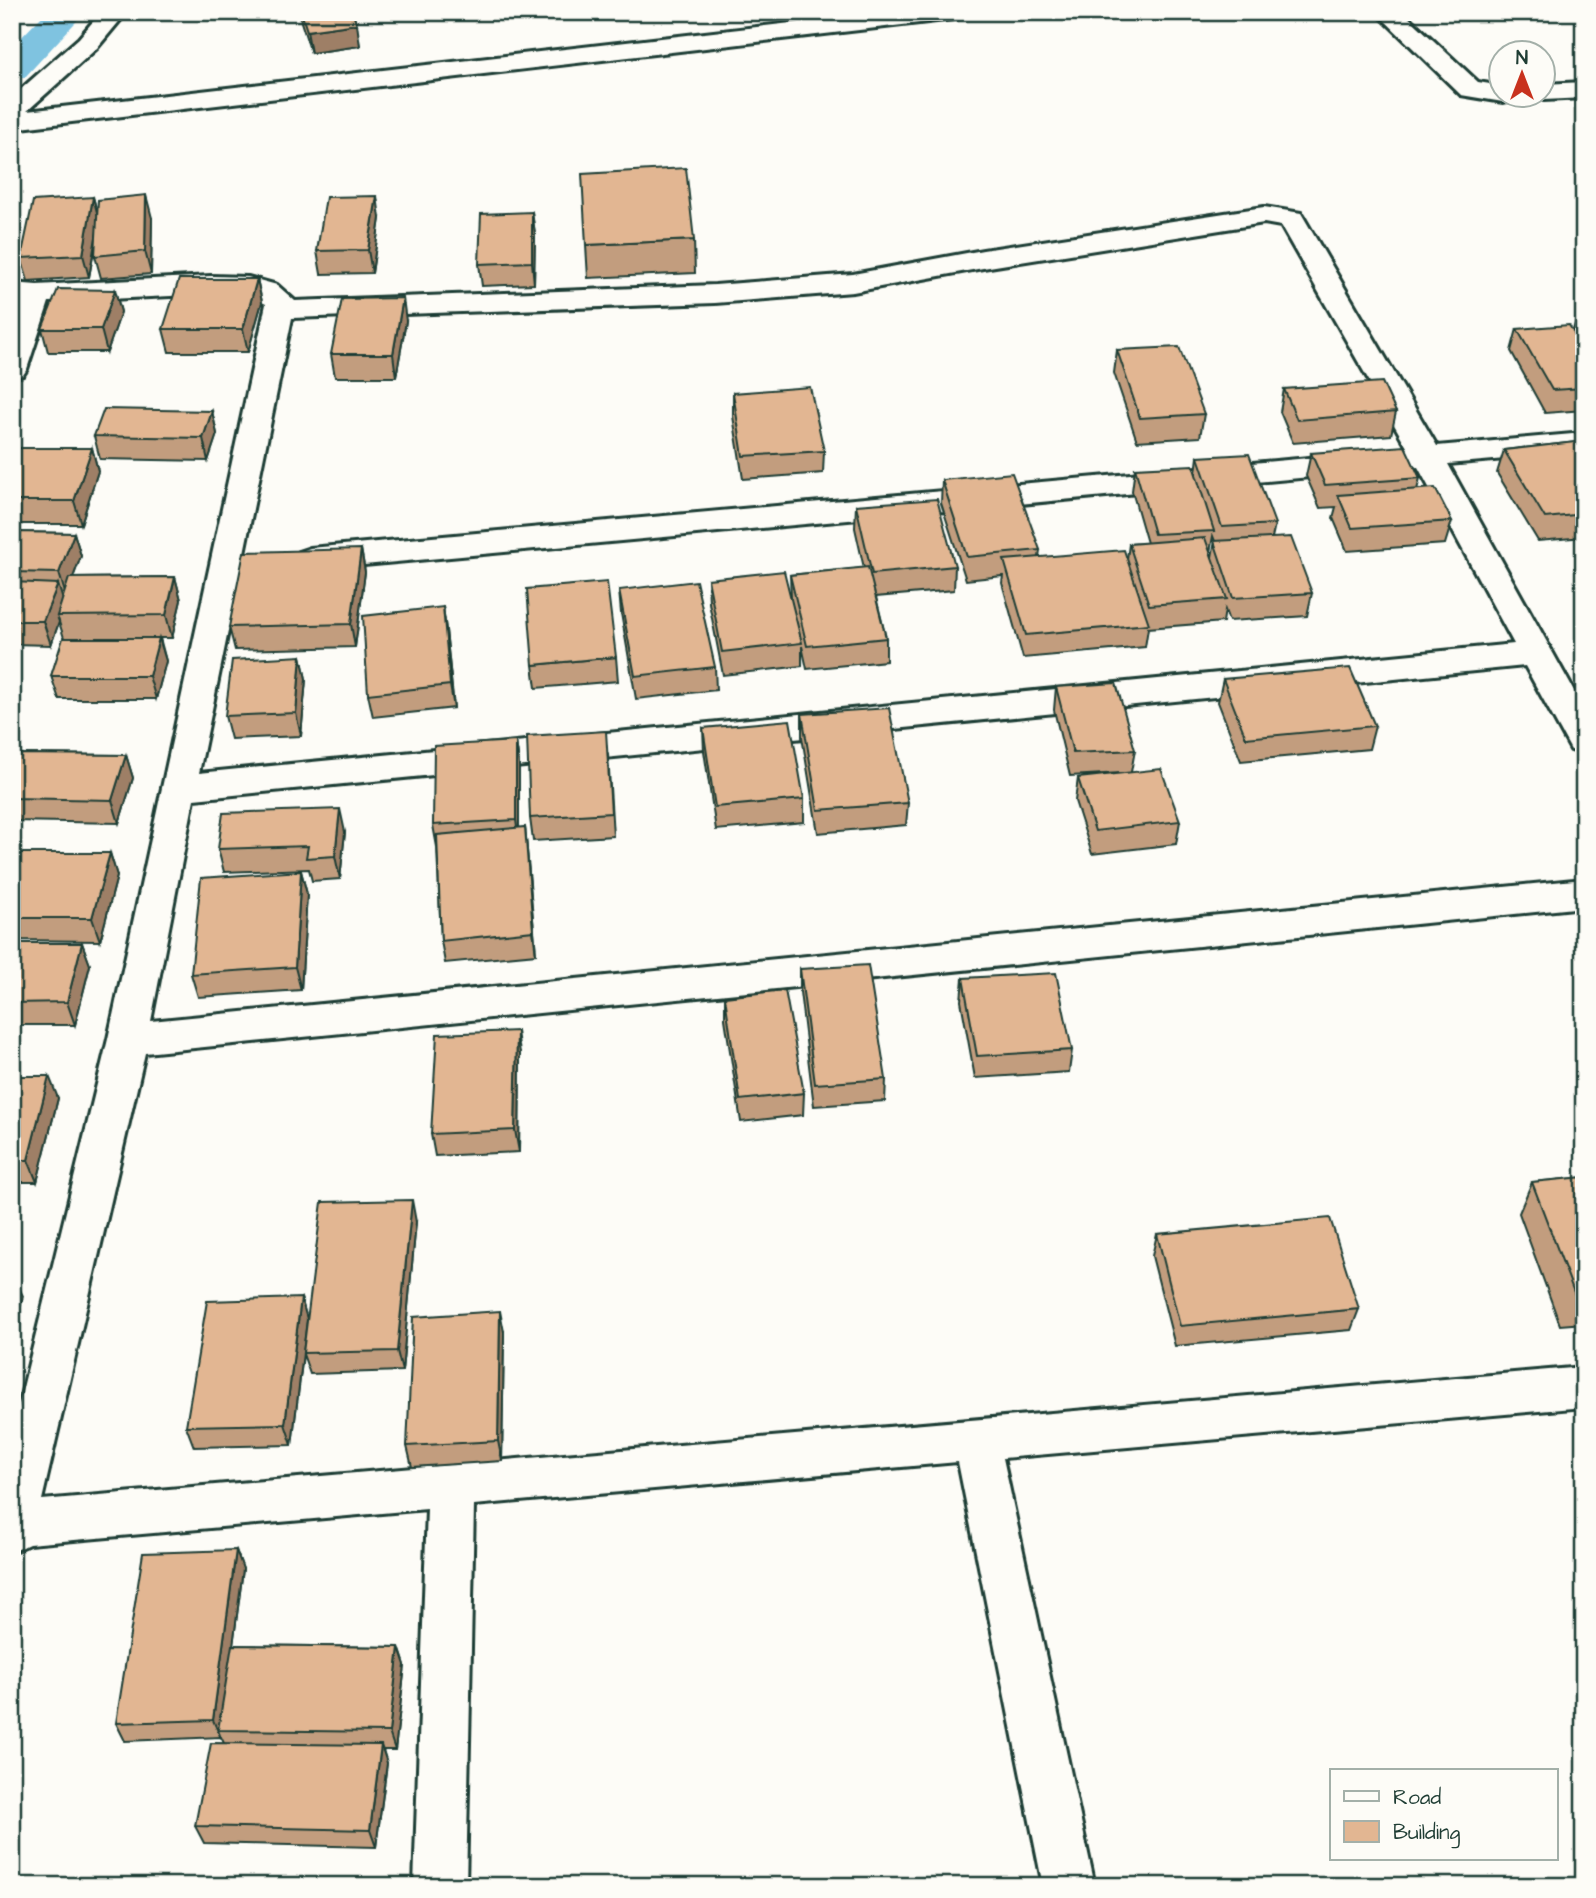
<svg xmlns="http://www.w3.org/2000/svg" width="1596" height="1898" viewBox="0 0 1596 1898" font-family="'Architects Daughter',sans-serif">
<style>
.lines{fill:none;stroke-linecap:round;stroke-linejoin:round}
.canal{fill:#7fc3e0;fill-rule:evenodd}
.minor-casing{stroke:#1f3d34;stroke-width:6}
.minor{fill:#fdfcf7;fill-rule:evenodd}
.wall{fill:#c29d7e;stroke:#1f3d34;stroke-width:2;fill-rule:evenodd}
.shaded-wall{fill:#9e7f66;stroke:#1f3d34;stroke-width:2}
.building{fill:#e2b692;stroke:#1f3d34;stroke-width:2}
</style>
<rect width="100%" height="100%" fill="#fdfcf7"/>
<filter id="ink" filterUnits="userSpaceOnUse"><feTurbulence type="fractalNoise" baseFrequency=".0143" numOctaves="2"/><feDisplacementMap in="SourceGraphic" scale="14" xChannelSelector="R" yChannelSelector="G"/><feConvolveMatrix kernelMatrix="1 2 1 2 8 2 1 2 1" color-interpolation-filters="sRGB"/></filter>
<g filter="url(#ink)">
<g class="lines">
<polygon class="canal" points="46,12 85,12 25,77 12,80 12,47"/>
<g class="minor-casing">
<g id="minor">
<polygon points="101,12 127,12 97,48 27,111 887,12 966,12 963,17 954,19 12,129 12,97 79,38"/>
<polygon points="1376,12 1403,12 1478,82 1502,86 1502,94 1516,94 1512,100 1503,102 1461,95"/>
<polygon points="1584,82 1584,98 1544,100 1533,94 1544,94 1544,84"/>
<path d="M1264,207L1301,213L1437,446L1584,433V452L1448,464L1584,709V753L1571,750L1525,666L194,799L151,1021L1584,879V907L145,1053L42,1500L1584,1367V1407L1003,1458L1095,1886H1043L958,1462L474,1505L466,1886H414L427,1509L29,1544L12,1552V1433L108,1039L266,304L247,295L211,294L49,302L27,369L23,375L12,378V324L20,301H12V283L37,285L211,276L248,277L277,285L295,301L715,285L853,274L983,250ZM1264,223L1281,226L1408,449L310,548L298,552L294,559L298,566L310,570L1418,467L1514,644L199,773L292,318L715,303L853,292L983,268Z"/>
</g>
</g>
<use href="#minor" class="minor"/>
</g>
<g class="wall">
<polygon points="299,12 352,12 360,46 311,53 301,22"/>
<polygon points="93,197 97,211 152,218 151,274 101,278 95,256 96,239 89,277 28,281 21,258"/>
<polygon points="532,212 535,234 534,284 482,286 479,264"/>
<polygon points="380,218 372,273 321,274 317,251"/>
<polygon points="694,240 695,273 588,278 586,245"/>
<polygon points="257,279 262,302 248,352 169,352 163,329"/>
<polygon points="115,290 121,312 107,352 48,352 42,329"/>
<polygon points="1584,315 1584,410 1545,413 1511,351 1517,329 1573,331 1577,316"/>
<polygon points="406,321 396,377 335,377 331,354"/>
<polygon points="1117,350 1204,414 1200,437 1137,441 1114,373"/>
<polygon points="1284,389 1396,412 1391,435 1293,443 1280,412"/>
<polygon points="733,393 824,451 823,473 743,479 733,416"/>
<polygon points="212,411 217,434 208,461 100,459 94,436"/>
<polygon points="1584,441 1584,537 1538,541 1497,473 1504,450"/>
<polygon points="92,448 98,471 81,524 12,524 12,451"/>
<polygon points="1311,453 1420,478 1417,490 1452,521 1445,544 1347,551 1333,518 1336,507 1320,508 1306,476"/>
<path d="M1198,457L1275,524L1272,538L1312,593L1307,616L1229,621L1225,610L1223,622L1148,628L1145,647L1023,658L1002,583L1003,576L966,580L941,503L942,480L1040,550L1039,557L1127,559L1129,544L1147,543L1132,491L1135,468L1196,473ZM1213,536L1215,541L1212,557L1210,552Z"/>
<polygon points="856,505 955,566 954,590 876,597 886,638 886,661 807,669 802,646 802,666 723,675 709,603 708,579 791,597 790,575 864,568 855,528"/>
<polygon points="12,532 74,533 81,556 73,578 175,577 181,600 172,638 160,638 166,661 156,699 59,699 51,676 64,638 59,622 51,645 12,644"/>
<polygon points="361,549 365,572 355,647 235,650 229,627"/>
<polygon points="619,590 715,667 716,690 636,699 621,613"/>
<polygon points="443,607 446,630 454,708 373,717 368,694"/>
<polygon points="301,656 306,679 301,736 231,739 225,716"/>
<polygon points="616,657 618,681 536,688 533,665"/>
<polygon points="1223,679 1375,726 1369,749 1241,761 1218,702"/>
<polygon points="1056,687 1135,750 1131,772 1180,821 1176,844 1092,854 1075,801 1078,778 1121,773 1070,776 1054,710"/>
<polygon points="802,714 908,803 906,825 818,833 802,737"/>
<polygon points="703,728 804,799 804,822 716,830 704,751"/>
<polygon points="516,741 519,764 519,828 525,827 536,954 445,963 441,941 437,847 433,825"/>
<polygon points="12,754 126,755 133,778 119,823 12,821"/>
<polygon points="608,754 613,836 533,841 530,818"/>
<polygon points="345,832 340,879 312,881 309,869 224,872 218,849"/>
<polygon points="12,853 110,853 117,876 100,941 12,940"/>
<polygon points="301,871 307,894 301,990 198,997 191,974"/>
<polygon points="12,943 82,943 90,965 75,1025 12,1025"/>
<polygon points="800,969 886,1079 885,1101 814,1106 800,992"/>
<polygon points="963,978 1072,1050 1069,1072 975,1078 961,1001"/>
<polygon points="725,997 804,1093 803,1115 741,1122 725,1019"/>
<polygon points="520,1053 519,1152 435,1156 431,1134"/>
<polygon points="12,1076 58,1098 37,1182 12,1182"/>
<polygon points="1584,1177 1584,1323 1560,1325 1519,1213 1532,1182"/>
<polygon points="416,1222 402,1371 310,1374 303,1354 292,1445 194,1447 186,1426 301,1298 307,1319"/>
<polygon points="1157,1234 1359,1309 1351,1330 1175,1346 1152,1256"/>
<polygon points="504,1332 502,1461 412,1467 407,1446"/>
<polygon points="236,1550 243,1569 233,1645 399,1647 405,1665 395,1750 383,1750 387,1763 376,1847 204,1843 195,1826 224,1743 221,1737 125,1741 116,1723"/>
</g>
<g class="shaded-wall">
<polygon points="357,24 360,46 311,53 307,31"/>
<polygon points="146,195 152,218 151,274 145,251"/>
<polygon points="377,196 380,218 372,273 368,250"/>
<polygon points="93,197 99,220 89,277 83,255"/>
<polygon points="532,212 535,234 534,284 532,262"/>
<polygon points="257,279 262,302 248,352 243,329"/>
<polygon points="115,290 121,312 107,352 101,329"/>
<polygon points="403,298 406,321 396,377 393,354"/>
<polygon points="212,411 217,434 208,461 203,438"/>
<polygon points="92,448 98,471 81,524 74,501"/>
<polygon points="74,533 81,556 66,596 59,573"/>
<polygon points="361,549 365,572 355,647 351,624"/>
<polygon points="175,577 181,600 172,638 166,615"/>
<polygon points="58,584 65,607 57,616 59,622 51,645 43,621"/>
<polygon points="443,607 446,630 454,708 450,685"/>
<polygon points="159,638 166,661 156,699 149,676"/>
<polygon points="301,656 306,679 301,736 296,713"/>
<polygon points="516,741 519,764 519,843 516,820"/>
<polygon points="126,755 133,778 119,823 112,800"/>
<polygon points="340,809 345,832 340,879 335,856"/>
<polygon points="525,827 527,850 536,954 533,931"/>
<polygon points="110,853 117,876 100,941 92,918"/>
<polygon points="301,871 307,894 301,990 295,967"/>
<polygon points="82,943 90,965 75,1025 67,1002"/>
<polygon points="517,1031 520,1053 519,1152 515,1130"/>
<polygon points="49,1076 58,1098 37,1182 28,1160"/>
<polygon points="412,1200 416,1222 402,1371 397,1351"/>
<polygon points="13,1275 23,1296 12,1337 12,1279"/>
<polygon points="301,1298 307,1319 292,1445 285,1424"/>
<polygon points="500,1311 504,1332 502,1461 498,1441"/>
<polygon points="236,1550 243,1569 222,1730 218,1730 221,1738 213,1720"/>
<polygon points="399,1647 405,1665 395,1750 389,1732"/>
<polygon points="381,1745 387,1763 376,1847 370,1830"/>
</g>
<g class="building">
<polygon points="301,12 352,12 357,24 307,31"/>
<polygon points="686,168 694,240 586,245 582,174"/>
<polygon points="146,195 145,251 95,256 98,200"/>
<polygon points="377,196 368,250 317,251 326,197"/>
<polygon points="93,197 83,255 21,258 33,201"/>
<polygon points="532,212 532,262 479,264 481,214"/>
<polygon points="179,279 257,279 243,329 163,329"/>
<polygon points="58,289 115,290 101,329 42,329"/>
<polygon points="403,298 393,354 331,354 342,299"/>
<polygon points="1584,315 1584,325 1577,316"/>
<polygon points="1569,325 1584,350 1584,388 1552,390 1517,329"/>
<polygon points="1179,347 1204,414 1140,418 1117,350"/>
<polygon points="1382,382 1396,412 1297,420 1284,389"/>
<polygon points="810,387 824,451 743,456 733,393"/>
<polygon points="104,409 212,411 203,438 94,436"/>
<polygon points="1584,441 1584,514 1545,518 1504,450"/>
<polygon points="1405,446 1420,478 1325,485 1311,453"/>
<polygon points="13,448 92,448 74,501 12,501 12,451"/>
<polygon points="1249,454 1275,524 1222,527 1198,457"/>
<polygon points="1193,465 1214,531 1154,534 1135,468"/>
<polygon points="1012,473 1040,550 967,557 942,480"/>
<polygon points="1435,488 1452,521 1352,528 1338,495"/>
<polygon points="937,499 955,566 872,574 856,505"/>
<polygon points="12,532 74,533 59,573 12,572"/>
<polygon points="1291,537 1312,593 1233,598 1214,541"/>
<polygon points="1205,538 1227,599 1149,605 1129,544"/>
<polygon points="361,549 351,624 229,627 244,552"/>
<polygon points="1124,550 1149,624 1026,635 1004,560"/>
<polygon points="868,567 886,638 807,646 790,575"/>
<polygon points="784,571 802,643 722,652 708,579"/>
<polygon points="175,577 166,615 57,616 69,578"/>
<polygon points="696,581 715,667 635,676 619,590"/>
<polygon points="12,582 58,584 43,621 12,621"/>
<polygon points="607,582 616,657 533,665 527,589"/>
<polygon points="443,607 450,685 368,694 363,616"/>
<polygon points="63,638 159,638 149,676 51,676"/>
<polygon points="301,656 296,713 225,716 232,660"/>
<polygon points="1350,668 1375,726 1246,738 1223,679"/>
<polygon points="1116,683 1135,750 1073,753 1056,687"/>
<polygon points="889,708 908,803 818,810 802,714"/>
<polygon points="790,720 804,799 715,807 703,728"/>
<polygon points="606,731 611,813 530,818 527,736"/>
<polygon points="516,741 516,820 433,825 434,746"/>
<polygon points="12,754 126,755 112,800 12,798"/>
<polygon points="1161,769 1180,821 1095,831 1078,778"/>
<polygon points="340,809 335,856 306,858 308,846 218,849 223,813"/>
<polygon points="525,827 533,931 441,941 437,835"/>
<polygon points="12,853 110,853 92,918 12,918"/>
<polygon points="301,871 295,967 191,974 201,878"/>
<polygon points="12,943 82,943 67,1002 12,1003"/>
<polygon points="868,965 886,1079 815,1084 800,969"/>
<polygon points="1056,973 1072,1050 977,1056 963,978"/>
<polygon points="785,990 804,1093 740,1100 725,997"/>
<polygon points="517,1031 515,1130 431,1134 437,1034"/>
<polygon points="12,1076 49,1076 28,1160 12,1160"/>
<polygon points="1584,1177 1584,1294 1575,1295 1532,1182"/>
<polygon points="412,1200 397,1351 303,1353 322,1202"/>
<polygon points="1330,1218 1359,1309 1180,1326 1157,1234"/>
<polygon points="301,1298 285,1424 186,1426 207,1301"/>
<polygon points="500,1311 498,1441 407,1446 413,1317"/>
<polygon points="236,1550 213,1720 116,1723 143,1553"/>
<polygon points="232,1645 399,1647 389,1732 218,1730"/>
<polygon points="211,1743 381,1745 370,1830 195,1826"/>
</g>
</g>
<rect width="1596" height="1898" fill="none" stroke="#fdfcf7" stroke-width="42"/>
<rect x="21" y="21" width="1554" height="1856" fill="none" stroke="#1f3d34" stroke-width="2.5" filter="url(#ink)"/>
<rect x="1330" y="1769" width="228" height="91" fill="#fdfcf7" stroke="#a4b0a9" stroke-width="2"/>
<rect x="1344" y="1791" width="35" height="10" fill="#fdfcf7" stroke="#a4b0a9" stroke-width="2"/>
<text x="1393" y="1804" font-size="21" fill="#1f3d34">Road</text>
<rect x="1344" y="1821" width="35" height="21" fill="#e2b692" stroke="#a4b0a9" stroke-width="2"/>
<text x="1393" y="1839" font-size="21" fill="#1f3d34">Building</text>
<g transform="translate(1522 74)"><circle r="33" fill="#fdfcf7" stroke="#a4b0a9" stroke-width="2"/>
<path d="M0-5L12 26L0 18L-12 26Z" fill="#c8321e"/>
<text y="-10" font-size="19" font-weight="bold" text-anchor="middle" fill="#1f3d34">N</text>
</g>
</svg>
